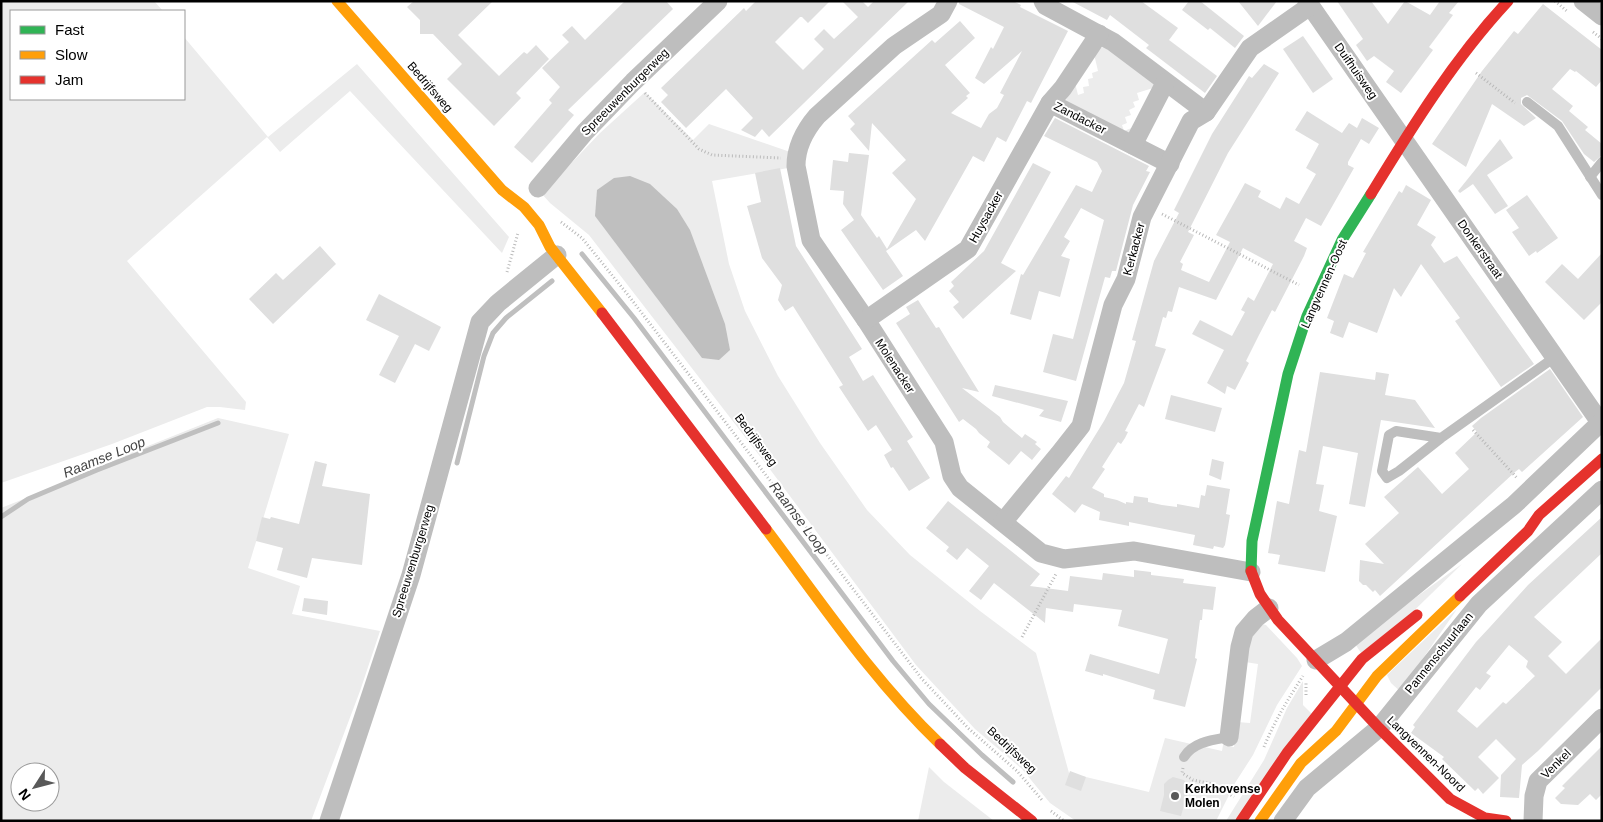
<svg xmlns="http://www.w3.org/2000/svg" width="1603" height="822" viewBox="0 0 1603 822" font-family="Arial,sans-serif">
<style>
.green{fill:#ececec;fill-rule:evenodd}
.water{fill:#bfbfbf}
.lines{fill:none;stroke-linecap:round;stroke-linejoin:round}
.stream{stroke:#bfbfbf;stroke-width:5}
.building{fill:#dfdfdf;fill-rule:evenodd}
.path{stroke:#b9b9b9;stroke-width:3;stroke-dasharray:1 2.5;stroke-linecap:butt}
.lane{stroke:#bebebe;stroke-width:10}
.street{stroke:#bebebe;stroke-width:19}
.fast{stroke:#30b455;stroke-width:11}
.slow{stroke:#ff9f0a;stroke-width:11}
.jam{stroke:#e5322d;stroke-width:11}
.poi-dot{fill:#595959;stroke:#fff;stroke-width:2}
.labels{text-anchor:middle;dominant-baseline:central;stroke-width:4;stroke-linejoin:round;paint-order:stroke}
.street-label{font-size:12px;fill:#000;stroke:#fff}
.poi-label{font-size:12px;font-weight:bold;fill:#000;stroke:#fff;text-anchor:start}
.water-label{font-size:14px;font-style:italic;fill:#444;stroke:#fff}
</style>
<rect width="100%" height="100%" fill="#fff"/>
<g class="green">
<polygon points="1,1 154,1 163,11 11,11 11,99 184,99 184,37 268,137 357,64 509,237 502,253 350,91 280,152 267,137 127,261 246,402 245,410 220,407 207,407 112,444 1,483"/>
<polygon points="1103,47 1107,47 1155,82 1153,88 1137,93 1139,100 1133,102 1135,107 1129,110 1131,115 1125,117 1127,123 1122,125 1124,131 1134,127 1130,135 1066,101 1067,95 1075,83 1078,95 1084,93 1083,87 1089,86 1088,79 1093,78 1092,73 1098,71 1094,54 1098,50"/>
<polygon points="645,92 693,140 709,124 796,154 794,167 712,181 729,264 745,311 778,376 820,443 867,510 910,555 980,611 1036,653 1069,773 1149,792 1165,738 1222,751 1223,745 1234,747 1237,722 1250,723 1258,664 1245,662 1247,640 1262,624 1266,625 1297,658 1302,666 1277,705 1253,755 1235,783 1216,821 1076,821 1050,803 1022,769 975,729 916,665 766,464 589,235 550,203 542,194 600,133"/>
<path d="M218,418L289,434L248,568L300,586L292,614L380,631L360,691L311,821H1V508L92,472L123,456ZM20,772H50V802H20Z"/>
<polygon points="1462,564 1396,628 1361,653 1354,642"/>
<polygon points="1457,609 1415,670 1402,693 1391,683 1387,675"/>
<polygon points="1303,681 1303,705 1312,714 1236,821 1226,821 1264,760 1287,708"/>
<polygon points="929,767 944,782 994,821 918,821"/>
</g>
<polygon class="water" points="630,176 650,184 677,209 690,230 725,324 730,350 719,360 702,358 595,216 597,190 614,178"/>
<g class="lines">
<g class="stream">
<polyline points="582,254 634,318 893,661 929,704 982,755 1013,782"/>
<polyline points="457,463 484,356 493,333 506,318 552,281"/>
<polyline points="1,517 28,499 97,470 218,423"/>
</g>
</g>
<g class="building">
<polygon points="414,1 493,1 458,35 499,76 524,52 527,54 536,45 549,59 516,93 521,98 494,126 447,79 462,64 433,34 420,34 420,20 407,7"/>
<polygon points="625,1 666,1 673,9 568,110 574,115 532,163 514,147 552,103 549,100 560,87 542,68 569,42 562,35 572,26 585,40"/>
<polygon points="756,1 830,1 808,23 802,17 800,17 775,42 803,70 824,49 814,39 824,29 834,39 858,17 842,1 862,1 868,7 874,1 909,1 769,137 762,129 755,137 741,130 753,118 726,89 686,128 661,102 668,95 661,88 744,8 746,11"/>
<polygon points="959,1 1013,1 1021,5 1020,7 1068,31 1031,103 1027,101 1006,142 997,137 984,162 973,156 925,241 916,230 886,251 903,276 883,290 841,230 854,220 843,204 844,191 830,190 833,160 848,162 849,153 869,155 861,215 877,238 879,236 887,249 916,199 892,173 906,160 872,123 869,151 850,129 855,124 848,116 932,40 935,43 960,21 975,38 945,65 970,93 966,96 968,98 951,113 981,128 989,114 997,108 1004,95 1000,93 1022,51 984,84 975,78 991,47 993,49 1004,27 959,4"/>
<polygon points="1071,1 1141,1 1178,28 1169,40 1217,76 1205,93 1146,48 1149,45 1110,15 1107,20"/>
<polygon points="1189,1 1200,1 1244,36 1235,48 1210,28 1208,30 1182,10"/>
<polygon points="1238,1 1277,1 1258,26"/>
<polygon points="1337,1 1371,1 1388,24 1405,1 1430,15 1440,1 1459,1 1449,13 1453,15 1429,47 1433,50 1401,93 1386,82 1394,71 1374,56 1367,61 1356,45 1363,39"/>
<polygon points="1543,4 1602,50 1602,80 1596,87 1576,71 1575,72 1570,69 1552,89 1573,106 1569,111 1588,127 1585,130 1602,144 1602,155 1594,162 1584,154 1562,121 1527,95 1521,98 1521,104 1536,118 1524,126 1492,104 1466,167 1432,144 1482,71 1514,31 1518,34"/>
<polygon points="1303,36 1333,79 1313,93 1283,49"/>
<polygon points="1264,64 1279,73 1228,153 1188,232 1194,235 1180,262 1183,264 1181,270 1209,282 1230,242 1216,235 1245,183 1261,191 1258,197 1280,209 1286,197 1299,204 1316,174 1306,168 1319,144 1295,130 1307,111 1342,133 1349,123 1357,128 1362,118 1379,128 1369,144 1361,139 1348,162 1348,165 1354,168 1321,226 1306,218 1294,241 1307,248 1304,256 1275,312 1272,310 1259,335 1246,361 1249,363 1235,390 1227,386 1225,394 1207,383 1224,350 1192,334 1200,320 1232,336 1245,312 1241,310 1248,297 1254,301 1273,264 1243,248 1216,300 1179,287 1172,312 1168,311 1166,318 1163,317 1155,346 1166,349 1144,407 1139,404 1125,431 1128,432 1125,438 1121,444 1118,442 1102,467 1105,469 1092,488 1104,494 1104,497 1117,500 1126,504 1126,502 1133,503 1134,496 1148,498 1148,502 1162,505 1177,507 1177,504 1199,508 1201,495 1205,496 1207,485 1230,489 1226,514 1230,515 1225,545 1223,548 1214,546 1213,549 1193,545 1195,535 1129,522 1129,526 1099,520 1100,512 1082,504 1075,513 1052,494 1066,476 1069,478 1104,421 1124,383 1136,341 1132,340 1154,261 1179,213 1174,210 1212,134 1249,76 1252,78"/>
<polygon points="1055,118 1149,166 1146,171 1150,172 1133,205 1116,271 1112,271 1110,278 1105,277 1076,381 1043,372 1053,334 1073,339 1104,220 1081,208 1064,237 1070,241 1061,256 1070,259 1060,297 1039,291 1031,320 1010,314 1021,274 1023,275 1076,185 1092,192 1102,171 1097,162 1044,136"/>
<polygon points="1500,139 1513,158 1487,175 1508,206 1495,214 1473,184 1460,193 1458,191"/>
<polygon points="1033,163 1051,172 1001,263 1016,271 963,319 953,307 959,302 949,291 954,286 951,282 984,251"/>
<polygon points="780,168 796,246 862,349 849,357 863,381 873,375 913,437 907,441 930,478 909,491 893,467 891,468 884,455 892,450 876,425 868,431 839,387 843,385 793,306 785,311 778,300 782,285 762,258 747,206 761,202 755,173"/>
<polygon points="1406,185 1431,200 1417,225 1436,237 1431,245 1444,263 1457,256 1534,364 1501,387 1455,321 1460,318 1421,264 1401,297 1394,288 1377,333 1349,322 1343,338 1330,333 1334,321 1327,318 1344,274 1353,278 1366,253 1363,252 1399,191 1402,193"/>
<polygon points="1527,195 1558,238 1537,253 1536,251 1529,256 1512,232 1519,228 1506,210"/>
<polygon points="320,246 336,264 273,324 249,299 276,273 283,280"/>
<polygon points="1602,253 1602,302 1584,320 1545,282 1562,264 1578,279"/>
<polygon points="379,294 441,327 429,351 415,344 395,383 379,375 399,336 366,320"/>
<polygon points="918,300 936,328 939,327 948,342 979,392 962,388 1000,417 1003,422 1022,438 1025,434 1037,442 1035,444 1041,449 1032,460 1021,451 1009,465 987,447 990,442 979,433 976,429 963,419 959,422 896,323 910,314 906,307"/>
<polygon points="1550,369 1583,417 1522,472 1519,469 1515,472 1380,596 1375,590 1373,592 1366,585 1363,585 1359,581 1360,560 1384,564 1365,544 1399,513 1384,497 1418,467 1442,494 1469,469 1455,453 1477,432 1472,426 1481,418"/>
<polygon points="1320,372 1375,380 1376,372 1389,374 1385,395 1415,400 1435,428 1381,420 1365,507 1349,504 1358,453 1323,446 1316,484 1324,485 1319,511 1337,516 1325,572 1278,564 1280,555 1268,553 1277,501 1289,504 1299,450 1306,452"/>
<polygon points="995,385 1068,401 1061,422 1039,416 1044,410 1041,409 992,396"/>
<polygon points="1171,395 1222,408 1215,432 1165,419"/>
<polygon points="1212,459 1224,462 1221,480 1209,475"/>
<polygon points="315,461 327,464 322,486 370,494 362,565 312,558 307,578 277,570 283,548 256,541 262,517 270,519 271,517 299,524"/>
<polygon points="948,501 1040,574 1030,586 1068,591 1070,576 1102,580 1103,573 1134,577 1134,570 1151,572 1151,575 1184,579 1183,583 1216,587 1213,610 1203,609 1202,620 1200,620 1195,658 1197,659 1185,707 1153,699 1155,690 1103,674 1103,676 1085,671 1090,654 1159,674 1168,639 1118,626 1122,610 1074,604 1073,612 1046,608 1045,623 994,583 981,600 969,591 989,566 967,548 957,560 946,551 949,547 926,528"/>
<path d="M1602,517V553L1534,617L1562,642L1548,656L1566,674L1602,638V687L1538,751L1522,765L1519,798L1500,797L1501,775L1516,759L1496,739L1478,757L1499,778L1483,794L1478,788L1475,791L1442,759L1444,757L1411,733L1415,727L1413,725L1476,642L1490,627L1528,585ZM1509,645L1528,661L1526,667L1535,676L1506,704L1503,702L1477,728L1457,711L1476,687L1480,690L1491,676L1486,673Z"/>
<polygon points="304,598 328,601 327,615 302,611"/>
<polygon points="1602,746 1602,794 1596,800 1590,794 1578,805 1561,804 1555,798 1565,788 1562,786"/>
<polygon points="1070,771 1086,777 1081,791 1065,785"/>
<polygon points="1173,777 1184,780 1189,788 1181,816 1160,811 1164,795 1164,784 1168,780"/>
</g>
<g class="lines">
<g class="path">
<polyline points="1555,1 1568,12"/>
<polyline points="1593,32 1602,39"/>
<polyline points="1476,73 1515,103"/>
<polyline points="645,93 699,149 712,155 781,158"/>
<polyline points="1162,214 1299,285"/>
<polyline points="561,222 582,238 628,295 922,679 968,728 1017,771 1042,800"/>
<polyline points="507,272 518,233"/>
<polyline points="1473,430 1518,479"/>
<polyline points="1022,637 1056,574"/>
<polyline points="1306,695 1306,681"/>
<path d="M1264,747C1274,722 1288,699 1303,676"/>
<polyline points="1183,768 1182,773 1193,780 1213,784 1234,797"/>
<polyline points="1051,811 1064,821"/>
</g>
<g class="lane">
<polyline points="1527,102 1558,126 1602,195"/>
<polyline points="1590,177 1602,162"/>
<polyline points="1441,438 1396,431 1389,435 1382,471 1387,478 1399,471 1441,438 1555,357"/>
<path d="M1184,757C1193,742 1212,740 1229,737"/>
</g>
<g class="street">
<path d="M948,1L941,14L894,46L817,116C805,130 796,147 796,166L811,240L866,320L944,442L952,476L960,488L1041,553L1064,559L1134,551L1251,572"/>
<polyline points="1043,1 1046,6 1113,42 1206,112"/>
<polyline points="1307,1 1600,422"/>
<polyline points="1583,1 1602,16"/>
<polyline points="1050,103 1170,164"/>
<polyline points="1133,145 1165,83"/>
<polyline points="538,188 585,132 633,82 718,1"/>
<polyline points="866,320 968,249 1050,103 1063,88 1099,34"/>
<polyline points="1003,522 1059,454 1081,426 1113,305 1126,279 1142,217 1191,121 1206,112 1250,48 1310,6"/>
<polyline points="1316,660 1346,642 1514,505 1602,421"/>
<polyline points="1229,737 1240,647 1244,632 1256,618 1269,608"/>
<polyline points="329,821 411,575 480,322 498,303 557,255"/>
<polyline points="1283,821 1307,788 1379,728 1479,604 1602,490"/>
<polyline points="1533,821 1534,796 1538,781 1602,718"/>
</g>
<polyline class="fast" points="1251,571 1252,541 1288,374 1307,316 1342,240 1371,194"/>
<g class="slow">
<polyline points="337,1 502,190 524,207 539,225 550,247 602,313"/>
<path d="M766,529C821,602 873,680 940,744"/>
<polyline points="1260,821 1301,763 1336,731 1377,676 1460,596"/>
</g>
<g class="jam">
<path d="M1371,194C1412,127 1454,59 1508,1"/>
<polyline points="602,313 766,529"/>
<polyline points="1251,571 1260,594 1278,620 1379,728 1450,799 1485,818 1506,821"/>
<polyline points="1460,596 1528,531 1539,515 1602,459"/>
<polyline points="940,744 965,768 1032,821"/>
<polyline points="1241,821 1287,753 1362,659 1417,615"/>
</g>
</g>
<circle class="poi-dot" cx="1175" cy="796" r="5"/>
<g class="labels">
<g class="street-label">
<text transform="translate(1356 71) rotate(55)">Duifhuisweg</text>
<text transform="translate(430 87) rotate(49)">Bedrijfsweg</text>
<text transform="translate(625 92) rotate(-45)">Spreeuwenburgerweg</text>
<text transform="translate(1080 118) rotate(27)">Zandacker</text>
<text transform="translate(986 217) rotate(-61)">Huysacker</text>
<text transform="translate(1134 249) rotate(-75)">Kerkacker</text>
<text transform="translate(1480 249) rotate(55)">Donkerstraat</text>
<text transform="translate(1324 284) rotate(-66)">Langvennen-Oost</text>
<text transform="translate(895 366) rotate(57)">Molenacker</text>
<text transform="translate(756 440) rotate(53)">Bedrijfsweg</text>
<text transform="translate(413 561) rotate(-73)">Spreeuwenburgerweg</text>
<text transform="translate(1439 653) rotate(-51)">Pannenschuurlaan</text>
<text transform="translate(1012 750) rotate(43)">Bedrijfsweg</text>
<text transform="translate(1426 754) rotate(44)">Langvennen-Noord</text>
<text transform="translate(1556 764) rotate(-45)">Venkel</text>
</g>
<g class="poi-label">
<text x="1185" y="789">Kerkhovense<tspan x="1185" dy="14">Molen</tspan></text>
</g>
<g class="water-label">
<text transform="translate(104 457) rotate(-22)">Raamse Loop</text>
<text transform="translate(799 518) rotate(53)">Raamse Loop</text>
</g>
</g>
<rect width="1603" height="822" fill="none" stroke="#000000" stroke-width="5"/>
<rect x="10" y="10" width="175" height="90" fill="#ffffff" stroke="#999999"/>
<rect x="20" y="26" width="25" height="8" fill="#30b455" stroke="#999999"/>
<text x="55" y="35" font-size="15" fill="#000000">Fast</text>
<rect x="20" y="51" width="25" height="8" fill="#ff9f0a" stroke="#999999"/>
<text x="55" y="60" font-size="15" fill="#000000">Slow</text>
<rect x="20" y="76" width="25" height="8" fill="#e5322d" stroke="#999999"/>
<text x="55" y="85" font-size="15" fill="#000000">Jam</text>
<g transform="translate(35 787) rotate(234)"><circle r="24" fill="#ffffff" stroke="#999999"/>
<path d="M0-4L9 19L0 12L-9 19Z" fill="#595959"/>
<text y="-8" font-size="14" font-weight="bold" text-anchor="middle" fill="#000000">N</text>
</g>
</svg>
